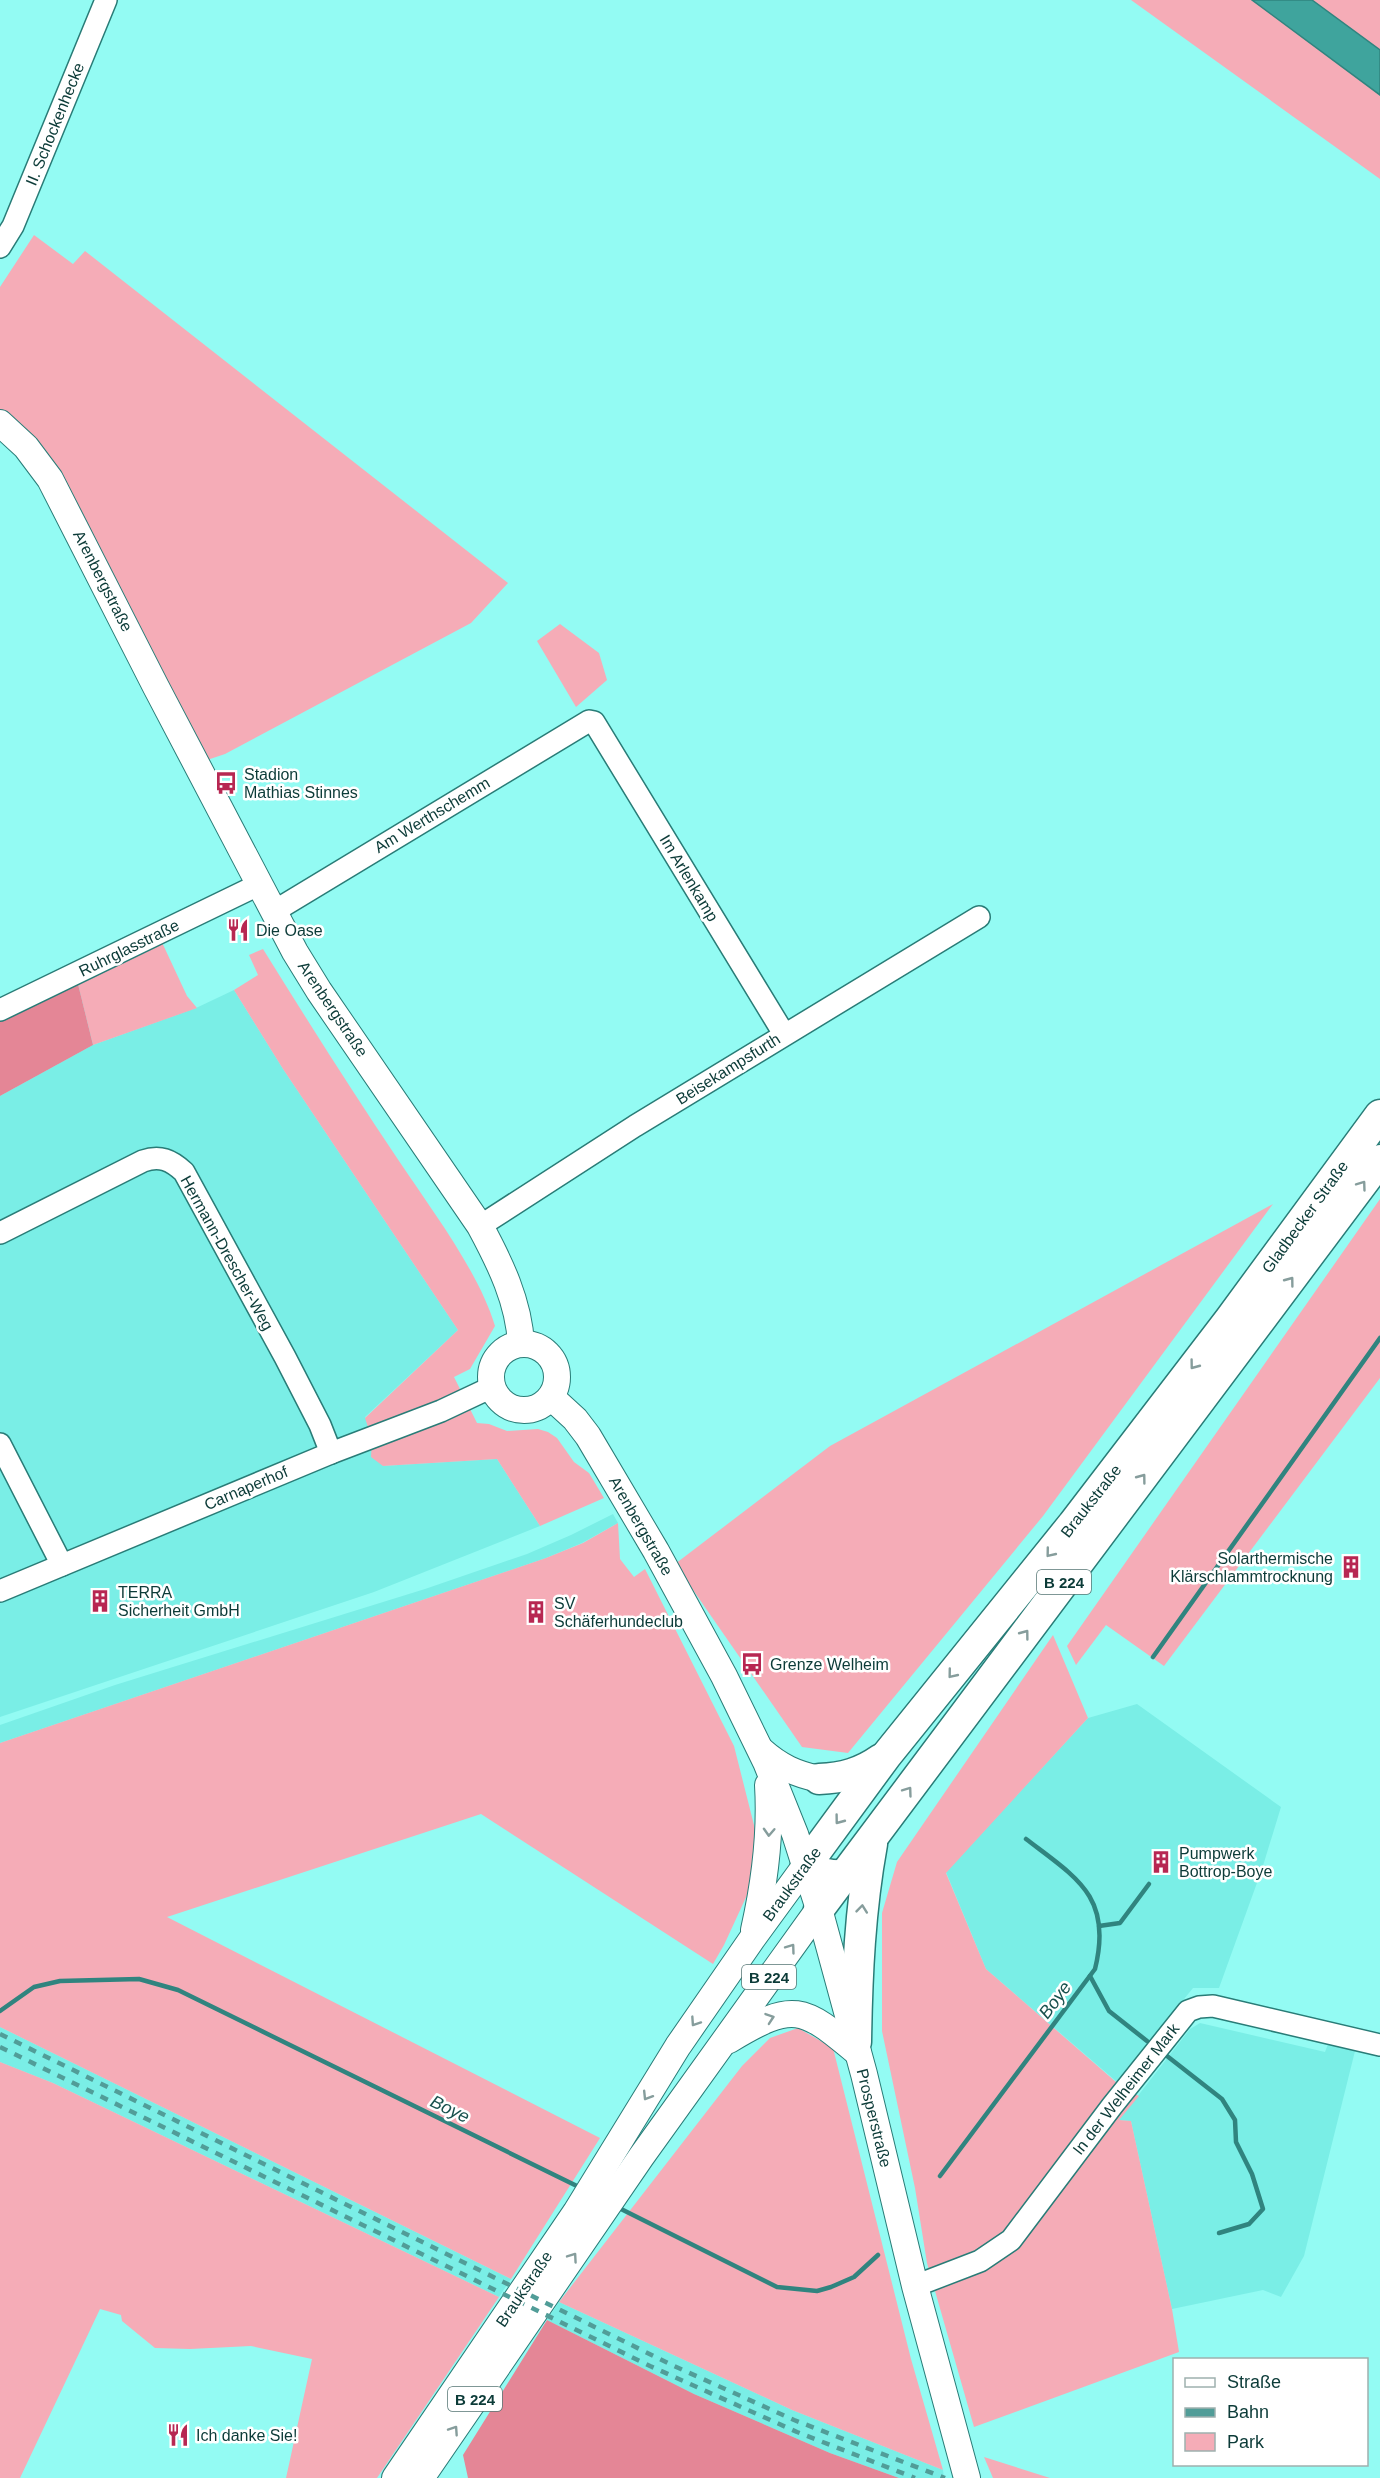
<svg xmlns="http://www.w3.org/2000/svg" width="1380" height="2478" viewBox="0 0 1380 2478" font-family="Arial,sans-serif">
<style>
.built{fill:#7aeee6}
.green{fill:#f5acb7}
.forest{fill:#e48696}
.water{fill:#3fa49d;stroke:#30847f;stroke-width:1.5}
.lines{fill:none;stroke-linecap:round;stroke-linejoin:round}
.stream{stroke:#30847f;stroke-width:4.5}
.minor-casing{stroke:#297c77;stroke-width:24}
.major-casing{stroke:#297c77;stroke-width:28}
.highway-casing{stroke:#297c77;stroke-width:33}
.minor{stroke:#fff;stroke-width:21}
.major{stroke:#fff;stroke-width:26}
.highway{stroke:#fff;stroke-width:30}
.rail{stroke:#519d98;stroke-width:4.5;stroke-dasharray:8 8;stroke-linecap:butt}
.oneway{stroke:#869d9c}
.labels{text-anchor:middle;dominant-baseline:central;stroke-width:5;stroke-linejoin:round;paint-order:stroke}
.shield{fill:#fff;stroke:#557674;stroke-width:1.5}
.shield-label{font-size:15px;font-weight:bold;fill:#0c3b38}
.street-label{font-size:16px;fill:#0c3b38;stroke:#fff}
.poi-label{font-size:16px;fill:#0c3b38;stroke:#fff;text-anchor:start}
.water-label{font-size:18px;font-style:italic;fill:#18514e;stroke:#fff}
</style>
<rect width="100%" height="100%" fill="#93fbf3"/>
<g class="built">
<polygon points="234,990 283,1069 458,1330 365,1417 383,1466 497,1459 540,1526 374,1592 0,1717 0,1096 93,1045 196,1008"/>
<polygon points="613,1514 618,1523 582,1543 546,1558 0,1743 0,1725 115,1685 425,1589 527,1554 571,1535"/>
<polygon points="1137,1704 1281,1807 1262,1869 1219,1988 1193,1988 1117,2082 986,1969 946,1872 1088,1718"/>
<polygon points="1200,2023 1325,2052 1328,2044 1355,2051 1304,2256 1281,2297 1263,2290 1172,2309 1131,2121 1119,2120 1190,2029"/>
<polygon points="0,2027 511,2279 499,2297 53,2083 0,2062"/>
<polygon points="559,2302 792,2410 943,2470 944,2478 899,2478 830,2453 694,2394 547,2320"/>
</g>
<g class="green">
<polygon points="1131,0 1380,0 1380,179"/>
<polygon points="34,235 73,264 85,251 508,583 471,623 225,754 198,763 70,516 0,423 0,287"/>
<polygon points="560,624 599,653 607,680 576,707 537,641"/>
<polygon points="159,936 187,996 197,1008 93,1045 76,976"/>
<path d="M263,949C307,1020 352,1091 399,1161C431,1209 479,1272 495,1326L470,1369L454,1377L477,1423L489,1424L507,1431L538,1429L548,1432L557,1438L574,1462L589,1473L604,1498L540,1526L497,1459L383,1466L371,1457L372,1439L365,1418L458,1330L283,1069L234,990L258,975L249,955Z"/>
<polygon points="1380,1199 1380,1378 1164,1666 1106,1625 1076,1665 1067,1646"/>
<polygon points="1273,1204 1043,1516 848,1753 802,1747 675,1564 830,1446"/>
<polygon points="618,1523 620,1559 634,1577 645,1569 734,1746 756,1833 754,1880 724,1945 713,1964 481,1814 167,1917 600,2138 511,2279 0,2027 0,1743 546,1558 583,1543"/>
<polygon points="1053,1635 1088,1718 946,1873 986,1969 1124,2089 1139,2096 1119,2120 1131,2121 1172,2309 1179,2352 974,2427 927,2263 915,2188 882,2031 882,1913 897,1862"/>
<polygon points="798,2028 833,2048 911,2359 943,2470 792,2410 559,2302 742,2066 770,2038"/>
<polygon points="0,2062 53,2083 499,2297 377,2478 286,2478 312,2359 251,2346 190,2349 155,2348 122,2321 121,2315 100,2309 20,2478 0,2478"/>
<polygon points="984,2457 1050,2478 993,2478"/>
</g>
<g class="forest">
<polygon points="76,976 93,1045 0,1096 0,1014"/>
<polygon points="547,2320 694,2394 830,2453 899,2478 468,2478 463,2455"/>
</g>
<polygon class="water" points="1252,0 1312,0 1380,50 1380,95"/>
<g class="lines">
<g class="stream">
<polyline points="1153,1657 1380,1338"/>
<polyline points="1099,1926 1120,1923 1149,1884"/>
<polyline points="1090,1976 1109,2011 1147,2041"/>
<polyline points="0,2011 34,1987 60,1981 139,1979 178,1990 581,2188"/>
<polyline points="1167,2056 1222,2099 1235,2120 1236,2142 1252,2174 1263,2209 1249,2224 1219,2233"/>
<path d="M940,2176L1095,1969C1113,1897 1077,1878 1026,1839"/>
<polyline points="617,2207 777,2287 817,2291 831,2287 854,2277 878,2255"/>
</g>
<g class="minor-casing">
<g id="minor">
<polyline points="0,247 13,226 106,0"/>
<polyline points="273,912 589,721 594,722 784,1034"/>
<polyline points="0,1010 258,885"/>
<polyline points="480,1226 635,1126 979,917"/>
<path d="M0,1233L143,1161C160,1155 171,1160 184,1172L285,1357L320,1425L331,1453"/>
<polyline points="0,1444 62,1565"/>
<polyline points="0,1591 331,1453 441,1411 492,1387"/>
<polyline points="915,2286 980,2261 1011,2240 1112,2106 1188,2011 1199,2007 1213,2006 1380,2045"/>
</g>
</g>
<g class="major-casing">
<g id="major">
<path d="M0,423L26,447L50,479L156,687L295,952L319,991L480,1226C500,1263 519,1302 521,1344"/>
<circle cx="524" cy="1377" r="33"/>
<polyline points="551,1397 575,1419 588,1436 656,1551 724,1676 766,1762 795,1834 819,1909 864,2074 915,2286 967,2478"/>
<path d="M762,1751C780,1767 796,1774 819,1779"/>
<path d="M754,1930C765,1881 771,1834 768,1785"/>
<path d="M729,2040C794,2001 802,2006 858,2053"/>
<polyline points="395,2478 576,2212 678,2046 752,1939 806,1865"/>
<polyline points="421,2478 641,2157 819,1909"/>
</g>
</g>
<g class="highway-casing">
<g id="highway">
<path d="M819,1779C843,1778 861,1773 881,1759"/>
<path d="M845,1875C829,1876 819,1873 806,1865L886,1756L1073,1524L1230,1319L1380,1115"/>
<polyline points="819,1909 1380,1160"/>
<path d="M856,2042C857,1975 860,1910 872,1844"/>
</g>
</g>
<use href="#minor" class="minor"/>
<use href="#major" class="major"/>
<use href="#highway" class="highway"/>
<g class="rail">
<polyline points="0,2034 674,2366 794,2420 945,2478"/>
<polyline points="0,2047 650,2366 797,2432 915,2478"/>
</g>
</g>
<defs><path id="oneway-chevron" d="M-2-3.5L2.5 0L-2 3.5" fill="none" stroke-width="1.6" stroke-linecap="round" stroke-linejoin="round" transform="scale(1.5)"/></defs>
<g class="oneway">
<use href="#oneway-chevron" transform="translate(1362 1185) rotate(-54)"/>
<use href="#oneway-chevron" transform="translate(1290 1281) rotate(-53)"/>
<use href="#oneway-chevron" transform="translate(1194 1365) rotate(127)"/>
<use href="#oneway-chevron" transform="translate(1142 1478) rotate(-53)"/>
<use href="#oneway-chevron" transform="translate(1050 1553) rotate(129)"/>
<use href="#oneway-chevron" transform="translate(1025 1634) rotate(-53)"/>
<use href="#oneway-chevron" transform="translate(952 1674) rotate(129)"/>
<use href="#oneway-chevron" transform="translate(908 1791) rotate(-54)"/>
<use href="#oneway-chevron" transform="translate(839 1820) rotate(127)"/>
<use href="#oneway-chevron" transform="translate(769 1832) rotate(93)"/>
<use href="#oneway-chevron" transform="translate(862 1909) rotate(-84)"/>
<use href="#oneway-chevron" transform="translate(791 1948) rotate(-54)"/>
<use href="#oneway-chevron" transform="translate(770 2018) rotate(-19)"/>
<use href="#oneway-chevron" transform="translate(695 2022) rotate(124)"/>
<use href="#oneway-chevron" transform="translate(647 2096) rotate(122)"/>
<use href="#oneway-chevron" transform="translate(573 2257) rotate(-55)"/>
<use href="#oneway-chevron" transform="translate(454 2430) rotate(-56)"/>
</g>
<defs>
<g id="bus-bare" transform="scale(1.8)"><path d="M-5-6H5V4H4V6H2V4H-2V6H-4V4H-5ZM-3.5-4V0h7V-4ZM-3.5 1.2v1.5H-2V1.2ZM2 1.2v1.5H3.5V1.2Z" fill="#b72752" stroke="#fff" stroke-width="2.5" paint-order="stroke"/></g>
<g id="restaurant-bare" transform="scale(1.8)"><path d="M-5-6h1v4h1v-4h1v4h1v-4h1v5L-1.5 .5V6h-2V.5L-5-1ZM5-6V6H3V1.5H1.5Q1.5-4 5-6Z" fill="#b72752" stroke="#fff" stroke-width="2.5" paint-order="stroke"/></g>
<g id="building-bare" transform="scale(1.8)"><path d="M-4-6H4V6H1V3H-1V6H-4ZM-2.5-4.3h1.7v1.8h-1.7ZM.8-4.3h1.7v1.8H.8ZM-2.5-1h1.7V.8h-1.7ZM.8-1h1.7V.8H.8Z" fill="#b72752" stroke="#fff" stroke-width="2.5" paint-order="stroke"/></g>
</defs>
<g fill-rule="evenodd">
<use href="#bus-bare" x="226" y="783"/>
<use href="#restaurant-bare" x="238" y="930"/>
<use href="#building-bare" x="1351" y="1567"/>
<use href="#building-bare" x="100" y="1601"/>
<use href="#building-bare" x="536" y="1612"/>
<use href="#bus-bare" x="752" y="1664"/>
<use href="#building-bare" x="1161" y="1862"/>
<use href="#restaurant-bare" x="178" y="2435"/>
</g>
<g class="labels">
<g class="shield">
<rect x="1037" y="1570" width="54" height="24" rx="4.5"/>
<rect x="742" y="1965" width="54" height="24" rx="4.5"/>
<rect x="448" y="2387" width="54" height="24" rx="4.5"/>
</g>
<g class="shield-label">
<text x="1064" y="1582">B 224</text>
<text x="769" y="1977">B 224</text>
<text x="475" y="2399">B 224</text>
</g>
<g class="street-label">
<text transform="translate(55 124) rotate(-68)">II. Schockenhecke</text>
<text transform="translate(103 581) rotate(63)">Arenbergstraße</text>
<text transform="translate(432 815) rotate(-31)">Am Werthschemm</text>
<text transform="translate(689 878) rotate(59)">Im Arlenkamp</text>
<text transform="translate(129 948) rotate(-26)">Ruhrglasstraße</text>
<text transform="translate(333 1009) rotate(56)">Arenbergstraße</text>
<text transform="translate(728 1069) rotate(-32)">Beisekampsfurth</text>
<text transform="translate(1305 1217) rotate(-54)">Gladbecker Straße</text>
<text transform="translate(227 1253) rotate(61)">Hermann-Drescher-Weg</text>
<text transform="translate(246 1488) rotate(-23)">Carnaperhof</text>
<text transform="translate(1091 1501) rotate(-52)">Braukstraße</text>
<text transform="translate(641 1526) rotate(60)">Arenbergstraße</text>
<text transform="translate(792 1884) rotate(-54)">Braukstraße</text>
<text transform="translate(1126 2089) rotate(-52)">In der Welheimer Mark</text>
<text transform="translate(874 2118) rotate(76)">Prosperstraße</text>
<text transform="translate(524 2289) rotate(-56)">Braukstraße</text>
</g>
<g class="poi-label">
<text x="244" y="774">Stadion<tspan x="244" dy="18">Mathias Stinnes</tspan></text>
<text x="256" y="930">Die Oase</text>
<text x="1333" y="1558" text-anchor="end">Solarthermische<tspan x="1333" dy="18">Klärschlammtrocknung</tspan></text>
<text x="118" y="1592">TERRA<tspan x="118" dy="18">Sicherheit GmbH</tspan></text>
<text x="554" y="1603">SV<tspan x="554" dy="18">Schäferhundeclub</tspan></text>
<text x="770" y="1664">Grenze Welheim</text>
<text x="1179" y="1853">Pumpwerk<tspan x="1179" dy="18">Bottrop-Boye</tspan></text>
<text x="196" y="2435">Ich danke Sie!</text>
</g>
<g class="water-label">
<text transform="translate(1055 2000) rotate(-53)">Boye</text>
<text transform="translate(450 2109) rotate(26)">Boye</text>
</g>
</g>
<rect x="1173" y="2358" width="195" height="108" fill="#ffffff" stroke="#9eb1af" stroke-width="1.5"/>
<rect x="1185" y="2378" width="30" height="9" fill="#ffffff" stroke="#9eb1af" stroke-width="1.5"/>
<text x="1227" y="2388" font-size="18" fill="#0c3b38">Straße</text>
<rect x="1185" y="2408" width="30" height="9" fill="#519d98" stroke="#9eb1af" stroke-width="1.5"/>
<text x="1227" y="2418" font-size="18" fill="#0c3b38">Bahn</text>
<rect x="1185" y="2433" width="30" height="18" fill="#f5acb7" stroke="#9eb1af" stroke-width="1.5"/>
<text x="1227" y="2448" font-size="18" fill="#0c3b38">Park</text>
</svg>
